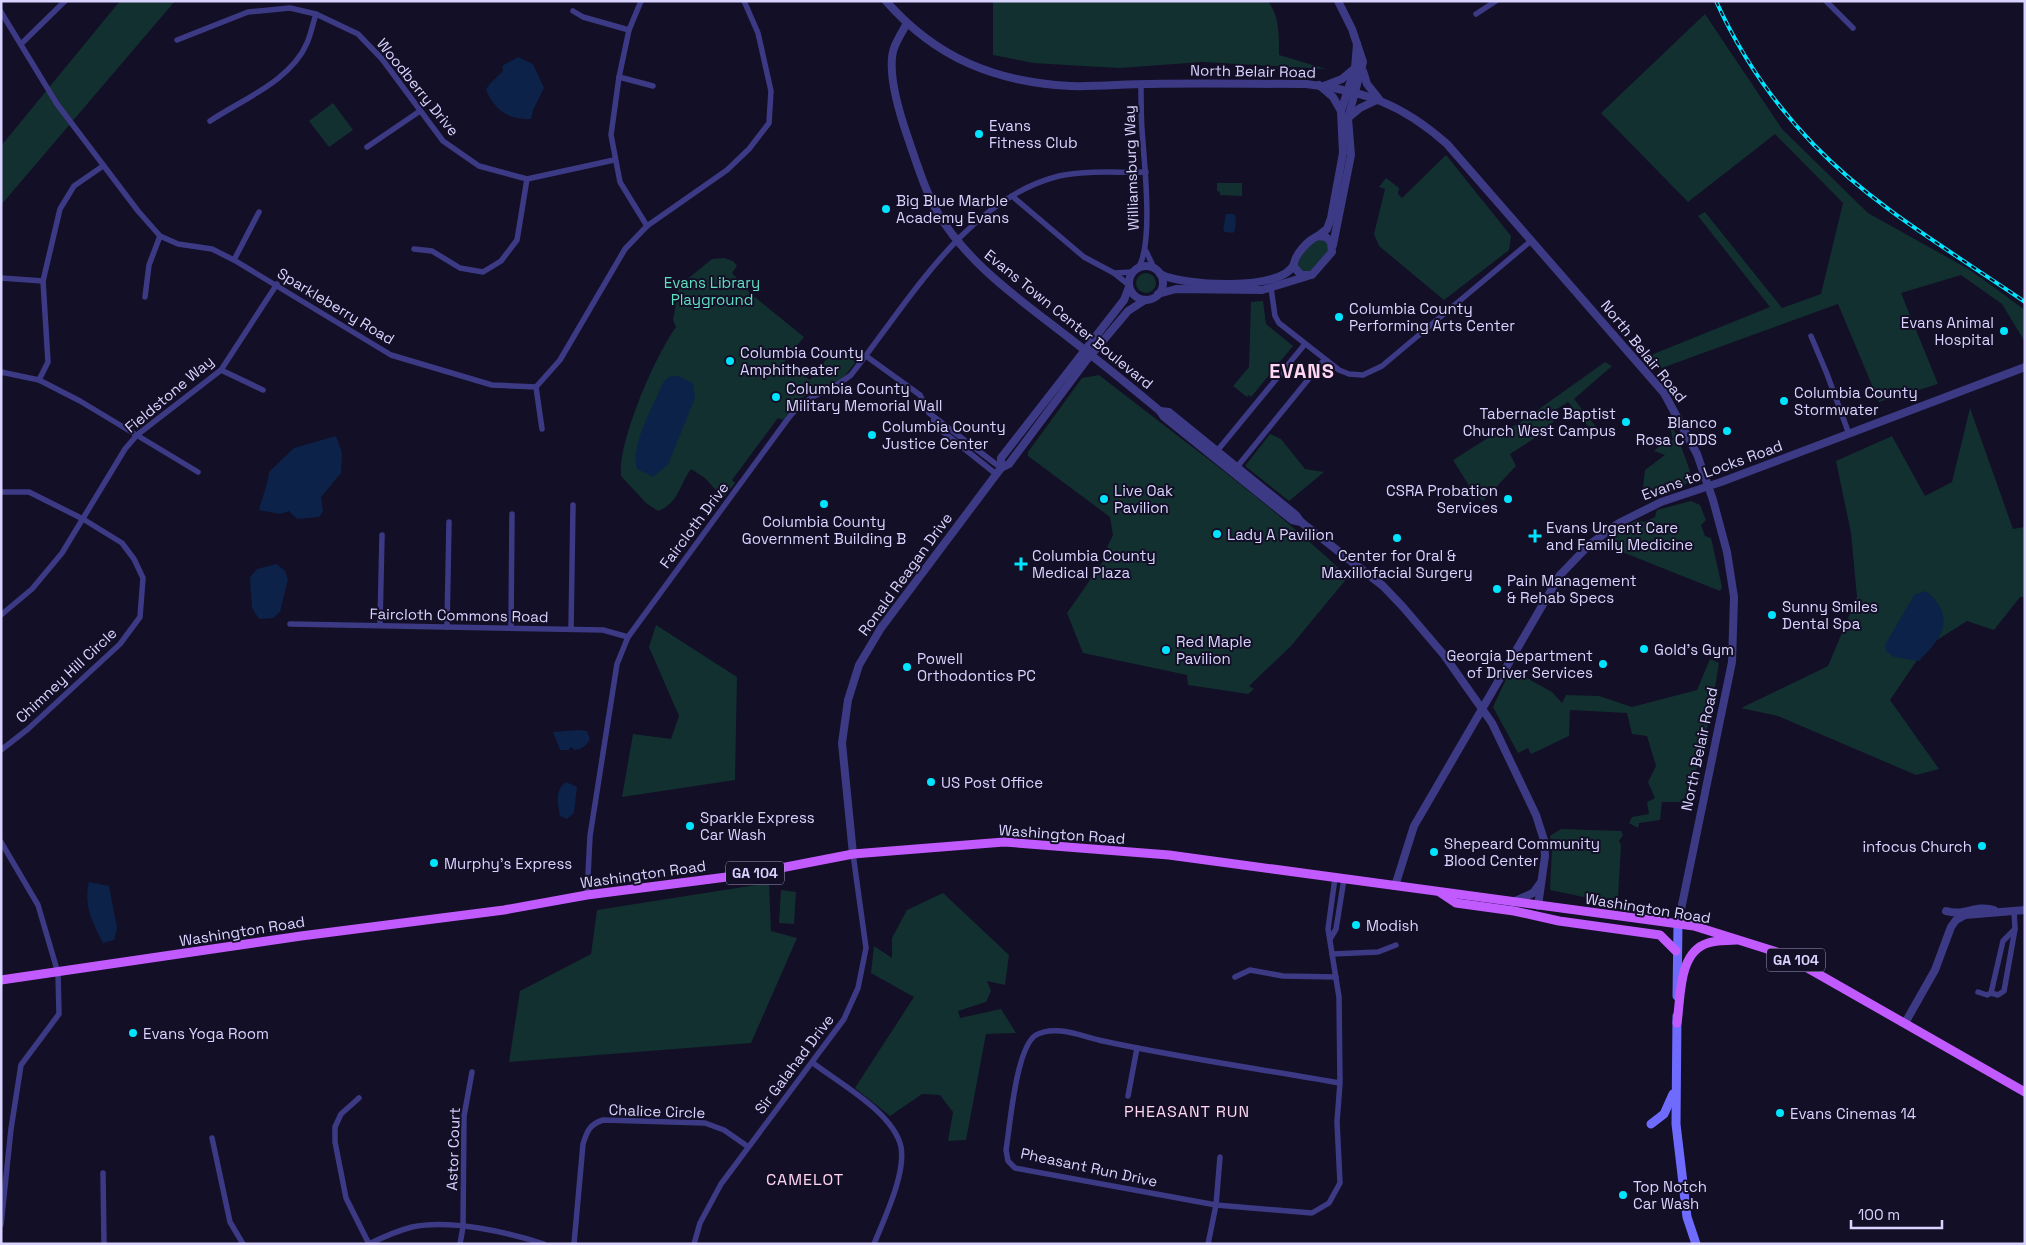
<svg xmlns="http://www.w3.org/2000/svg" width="2026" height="1245" viewBox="0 0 2026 1245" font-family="'Space Grotesk',sans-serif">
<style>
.green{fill:#12302f}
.water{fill:#0c2248}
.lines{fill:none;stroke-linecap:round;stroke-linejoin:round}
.minor{stroke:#3d3a85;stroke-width:5.5}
.tertiary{stroke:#3d3a85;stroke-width:8}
.secondary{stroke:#6f6bff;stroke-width:9}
.primary{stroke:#c25bff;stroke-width:9}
.rail-casing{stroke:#00e5ff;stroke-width:4}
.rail{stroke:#130f26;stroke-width:2;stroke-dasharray:5.5;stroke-linecap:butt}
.poi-dot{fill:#00e5ff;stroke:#130f26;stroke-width:2}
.labels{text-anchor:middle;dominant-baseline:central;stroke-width:4;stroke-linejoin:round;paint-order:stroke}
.shield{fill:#130f26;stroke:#9e99be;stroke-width:1}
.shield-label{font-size:14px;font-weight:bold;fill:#d9d4ff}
.street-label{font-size:15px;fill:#d9d4ff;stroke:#130f26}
.poi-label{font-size:15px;fill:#d9d4ff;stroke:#130f26;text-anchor:start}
.park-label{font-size:15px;fill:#5fe0c0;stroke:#130f26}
.neighbourhood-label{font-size:16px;letter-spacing:1px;fill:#ffd6f0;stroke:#130f26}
.district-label{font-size:20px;font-weight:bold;letter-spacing:1px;fill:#ffd6f0;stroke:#130f26}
</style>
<rect width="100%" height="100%" fill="#130f26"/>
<g class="green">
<polygon points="120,1 175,1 1,205 1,146"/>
<path d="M993,1H1268C1280,17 1279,36 1279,55L1326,69L1202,62L1120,68L1083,66L1033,63L993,55Z"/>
<polygon points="1705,14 1782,129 1868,213 1970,270 2025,310 2025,342 2002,304 1961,275 1901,293 1938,384 1879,402 1838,304 1659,369 1651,355 1770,307 1698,216 1705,212 1782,308 1821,294 1843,203 1775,134 1688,202 1601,113"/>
<polygon points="333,103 353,130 329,147 309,121"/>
<polygon points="1446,155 1511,236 1509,250 1444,300 1379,246 1374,234 1385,189 1379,187 1386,178 1399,188 1398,194 1402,198"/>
<polygon points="1217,183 1242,183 1242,196 1220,195 1220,192 1217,191"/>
<path d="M1321,239L1327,242L1330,250L1313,271L1303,273L1298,268C1297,257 1311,242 1321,239Z"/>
<path d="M724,258L733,261L737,266L732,273L751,294L804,337L784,362L810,380L833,351L839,356L844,349L851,355L855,363L843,378L801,398L783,420L778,418L732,480L735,483L723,498L705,478L691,469C680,484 678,504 658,511L646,503L621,476C618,441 655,356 676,327L673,320L679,286L712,259Z"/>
<circle cx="1146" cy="283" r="10"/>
<polygon points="1263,301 1266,324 1293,346 1251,397 1249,395 1247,397 1233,386 1249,367 1251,302"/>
<polygon points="1605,362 1612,366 1574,399 1597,428 1593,432 1568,402 1552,412 1554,421 1544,432 1510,454 1516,466 1483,501 1471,489 1453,460 1491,436 1518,424"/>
<path d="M1099,375C1183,441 1271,503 1348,577L1291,646L1249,686L1254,689L1248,694L1188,685L1187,675L1083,653L1067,613L1106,557L1108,545L1113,535L1110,517L1028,456V452L1082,378Z"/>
<polygon points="1970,408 2013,529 2025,527 2025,597 2020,597 1994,630 1967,621 1926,647 1890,700 1939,769 1916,775 1778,716 1741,708 1828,666 1857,597 1851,533 1836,461 1892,436 1925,496 1952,482"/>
<path d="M1670,425L1677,435L1690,471L1687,483C1677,490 1654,500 1642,496L1645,470L1665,455L1654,451L1664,442L1673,440Z"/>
<polygon points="1270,434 1281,439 1305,469 1324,472 1289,501 1245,466"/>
<polygon points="1691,501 1700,505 1706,520 1701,525 1705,536 1711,538 1722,587 1720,591 1607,546 1610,537 1637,520 1644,522 1655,517 1657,510"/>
<polygon points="656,625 737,677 735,780 622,797 633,734 671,739 679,716 649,647"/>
<path d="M1710,659L1719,663C1713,701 1702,771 1682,802H1662L1660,820L1639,823L1638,828L1629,823L1632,817L1649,814L1647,802L1655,798L1648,782L1656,766L1647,736L1632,734L1627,713L1570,710L1569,736L1531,754L1528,748L1518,753L1493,707L1509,673L1516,672L1552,692L1562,703L1566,695L1599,696L1632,707L1697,690Z"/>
<polygon points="1561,829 1621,831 1623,835 1619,841 1621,845 1618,898 1593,899 1550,890 1552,848 1550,836"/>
<polygon points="769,883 771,931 797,938 751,1043 509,1062 520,991 591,954 597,910"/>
<polygon points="781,890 796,892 794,924 779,923"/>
<polygon points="943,893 1009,955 1005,985 987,981 991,991 986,1002 958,1011 960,1018 1001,1009 1016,1033 986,1034 966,1140 948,1141 953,1112 940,1095 922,1094 890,1116 855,1088 914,997 871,973 874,946 892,958 892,938 907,910"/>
</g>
<g class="water">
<path d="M518,57L533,64L544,88L533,110L531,119C508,120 495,110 486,90C489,82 497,78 503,71L502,66Z"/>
<polygon points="1226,214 1233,214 1236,216 1235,230 1233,233 1225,232 1223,230"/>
<path d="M678,376L693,383L695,398L668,465L653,477L637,469C629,448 654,404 663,383L668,377Z"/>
<path d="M336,436L342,453L341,473L321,497L323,511L319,517L297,519L289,511L280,514L259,510C262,497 268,485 269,472L294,448Z"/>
<polygon points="277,564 285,571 288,579 280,612 273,618 259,619 252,608 250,577 257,569"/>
<path d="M1925,591C1940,600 1950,620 1939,637C1934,646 1925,654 1919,661L1894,657L1886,651L1885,645L1914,595Z"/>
<path d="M578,730L587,731L590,740C585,746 583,749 575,750L571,747L568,750H560L553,732Z"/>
<path d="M566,782L577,787L574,813L567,819L560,816C558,803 554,791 566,782Z"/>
<path d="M89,882L109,886L117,928L114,940L103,943C93,923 83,905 89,882Z"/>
</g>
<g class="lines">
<g class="minor">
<polyline points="641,1 629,30 619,77 611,135 620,182 647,226"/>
<polyline points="1826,1 1853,28"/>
<polyline points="573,11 583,17 629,30"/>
<polyline points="1,12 57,104 138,211 160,236 178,244 212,249 234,260 391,355 492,385 536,387"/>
<polyline points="1476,14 1496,1"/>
<polyline points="177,40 248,12 290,8 316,14 358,34 382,59 443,141 479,166 527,179 614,160"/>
<polyline points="21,44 65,1"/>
<polyline points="619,77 653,86"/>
<path d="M210,121C241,100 291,81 307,43C311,34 313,23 316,14"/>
<polyline points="367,147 420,111"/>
<polyline points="1012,196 1084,257 1114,273 1129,285"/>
<polyline points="414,249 432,251 460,268 483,272 501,261 517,240 527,179"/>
<polyline points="1146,251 1154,268"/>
<polyline points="234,260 259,212"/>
<path d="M1138,268C1154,244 1144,161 1142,130C1141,115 1141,99 1141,84"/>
<polyline points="1114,273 1133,272"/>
<polyline points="1,278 43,281"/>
<polyline points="1271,288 1275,316 1279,323 1339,370 1349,374 1363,375 1382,366 1532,240"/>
<polyline points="145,297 149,265 160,236"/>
<polyline points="1811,336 1827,374 1849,434"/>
<polyline points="866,356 920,395 929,413 1001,468"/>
<polyline points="221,370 263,390"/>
<polyline points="1,372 39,380 80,401 198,472"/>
<polyline points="39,380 48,362 43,281 60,209 74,186 103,166"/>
<polyline points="536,387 560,360 625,249 647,226 727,170 749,149 769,123 771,91 758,33 744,1"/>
<polyline points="536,387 542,429"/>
<polyline points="935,418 932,423 996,474"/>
<polyline points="1217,451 1305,344"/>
<polyline points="1237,467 1324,360"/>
<polyline points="1,492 29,492 83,519 122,543 134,559 143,578 140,617 120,644 28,729 1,750"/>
<polyline points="1,615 32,589 62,553 125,449 137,435 221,370 277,284"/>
<polyline points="290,624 603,630 628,637"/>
<polyline points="380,625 382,535"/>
<polyline points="447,627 449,522"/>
<polyline points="511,628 512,514"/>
<polyline points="571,629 573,505"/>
<polyline points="1,842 38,905 58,973 59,1014 21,1065 11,1129 1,1225"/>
<path d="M1335,878L1328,929L1339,997L1340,1083L1337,1122L1340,1183L1329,1203L1312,1213L1216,1205L1015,1168L1008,1161L1006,1150C1010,1126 1016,1047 1036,1035C1055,1024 1084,1037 1103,1041C1181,1058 1261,1069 1340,1083"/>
<path d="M587,895L590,836L617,664L628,637L787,420C808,392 826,395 851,375C907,304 966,199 1059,176C1087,170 1118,173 1146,172"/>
<polyline points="1330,939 1336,929 1344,879"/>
<polyline points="1332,954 1378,952 1396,945"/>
<polyline points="1235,977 1250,970 1283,976 1336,977"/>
<polyline points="1978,992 1987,995 1991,993 2003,941 2015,929 2014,911"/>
<polyline points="1991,993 1998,995 2004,991 2015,929"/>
<path d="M813,1063C839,1083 894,1113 901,1147C906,1174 884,1219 874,1244"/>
<polyline points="1128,1096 1137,1048"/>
<polyline points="359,1098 341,1114 335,1127 335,1142 346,1198 369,1244"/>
<polyline points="212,1138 230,1222 243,1244"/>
<polyline points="103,1173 104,1244"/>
<path d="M369,1244C383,1237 397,1231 412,1227C451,1219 507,1232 544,1244"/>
<polyline points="460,1244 463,1227 464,1116 472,1072"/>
<path d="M574,1244L583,1144C587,1131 590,1124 603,1120L705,1123L724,1130L747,1146"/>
<polyline points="694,1244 700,1223 721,1184 844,1019 858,988 866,948 853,854"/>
<polyline points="1208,1244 1216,1205 1220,1157"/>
</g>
<g class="tertiary">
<path d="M886,1C936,58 995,82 1070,86C1096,87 1124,84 1150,84C1202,83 1254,84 1306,84C1365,91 1402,104 1447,144L1664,393L1697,454L1713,500L1727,552L1734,597L1732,662L1678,924"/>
<path d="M906,25C902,32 897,40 894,48C886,72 900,115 908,138C917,164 925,191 939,215C970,266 1022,301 1068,337C1099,361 1130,386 1160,411L1164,417L1292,520L1301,522"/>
<polyline points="1319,85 1333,97 1341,111"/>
<polyline points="1324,86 1342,79 1355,68"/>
<polyline points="1348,118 1360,108 1379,99 1367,84 1363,71"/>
<polyline points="1318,236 1327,229 1331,218 1343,153 1341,111 1355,68 1357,44"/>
<path d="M1318,236L1326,237L1331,242L1332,252L1312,275H1301L1294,267C1293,256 1308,240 1318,236Z"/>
<polyline points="1333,245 1351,155 1348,118 1363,62 1352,29 1338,1"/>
<circle cx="1146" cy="283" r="17"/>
<path d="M1160,274C1182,286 1283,292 1294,264"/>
<polyline points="1158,294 1176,289 1262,290 1308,276"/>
<polyline points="1160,411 1169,412 1296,515 1301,522 1383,586 1403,607 1444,655 1492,723 1536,815 1544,840 1545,856 1538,906"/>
<polyline points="1001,468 1001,458 1124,300 1129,287"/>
<polyline points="853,854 842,743 848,700 859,665 881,628 1001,468 1009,464 1085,362 1128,311 1145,300"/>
<polyline points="1395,886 1414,826 1560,575 1589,545 1619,523 1661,502 1721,482 2025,367"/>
<polyline points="1513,902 1533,893 1541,882"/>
<path d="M1946,911C1964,917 1975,904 1994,910"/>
<polyline points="1905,1023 1935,970 1951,927 1956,920 1965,915 2025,910"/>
</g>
<g class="secondary">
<polyline points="1677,996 1678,924"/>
<polyline points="1677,1016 1676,1124 1687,1217 1696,1244"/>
<polyline points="1651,1124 1664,1114 1673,1094"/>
</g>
<g class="primary">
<polyline points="1441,893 1456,903 1514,911 1559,921 1660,935 1676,951"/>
<polyline points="1,980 301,936 504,910 587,895 750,874 853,854 1004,842 1169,855 1694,926 1783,954 2025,1092"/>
<path d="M1677,1023C1681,997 1678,952 1708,943C1717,940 1728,941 1736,940"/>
</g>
<g class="rail-casing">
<path id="rail" d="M1716,1C1740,54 1774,104 1814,145C1875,208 1954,253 2025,302"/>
</g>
<use href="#rail" class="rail"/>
</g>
<g class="poi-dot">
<circle cx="979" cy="134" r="5"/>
<circle cx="886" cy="209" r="5"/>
<circle cx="1339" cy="317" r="5"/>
<circle cx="2004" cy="331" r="5"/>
<circle cx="730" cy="361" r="5"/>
<circle cx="776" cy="397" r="5"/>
<circle cx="1784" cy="401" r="5"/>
<circle cx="1626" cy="422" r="5"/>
<circle cx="1727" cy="431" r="5"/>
<circle cx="872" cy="435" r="5"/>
<circle cx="1104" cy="499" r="5"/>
<circle cx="1508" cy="499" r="5"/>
<circle cx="824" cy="504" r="5"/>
<circle cx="1217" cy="534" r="5"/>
<path d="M1532.5 528.5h5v5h5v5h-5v5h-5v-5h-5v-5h5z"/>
<circle cx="1397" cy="538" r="5"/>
<path d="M1018.5 556.5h5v5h5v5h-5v5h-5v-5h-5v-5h5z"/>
<circle cx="1497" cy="589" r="5"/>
<circle cx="1772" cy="615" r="5"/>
<circle cx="1644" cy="649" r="5"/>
<circle cx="1166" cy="650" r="5"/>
<circle cx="1603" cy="664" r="5"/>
<circle cx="907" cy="667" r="5"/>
<circle cx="931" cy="782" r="5"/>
<circle cx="690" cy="826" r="5"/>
<circle cx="1982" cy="846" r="5"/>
<circle cx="1434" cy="852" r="5"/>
<circle cx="434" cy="863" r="5"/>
<circle cx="1356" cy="925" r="5"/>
<circle cx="133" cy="1033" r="5"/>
<circle cx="1780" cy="1113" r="5"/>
<circle cx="1623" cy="1195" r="5"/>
</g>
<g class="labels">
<g class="shield">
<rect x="726" y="861.5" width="58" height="23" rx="4"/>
<rect x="1767" y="948.5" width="58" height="23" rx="4"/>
</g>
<g class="shield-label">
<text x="755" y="873">GA 104</text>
<text x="1796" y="960">GA 104</text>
</g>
<g class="street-label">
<text transform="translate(1253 71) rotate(1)">North Belair Road</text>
<text transform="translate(418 87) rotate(51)">Woodberry Drive</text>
<text transform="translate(1131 168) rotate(-92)">Williamsburg Way</text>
<text transform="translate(336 306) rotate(31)">Sparkleberry Road</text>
<text transform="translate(1069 319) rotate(39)">Evans Town Center Boulevard</text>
<text transform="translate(1644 351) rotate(51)">North Belair Road</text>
<text transform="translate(169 394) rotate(-40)">Fieldstone Way</text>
<text transform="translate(1712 470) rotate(-20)">Evans to Locks Road</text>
<text transform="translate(694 525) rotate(-53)">Faircloth Drive</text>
<text transform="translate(905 574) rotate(-54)">Ronald Reagan Drive</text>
<text transform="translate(459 615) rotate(1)">Faircloth Commons Road</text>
<text transform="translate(66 675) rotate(-43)">Chimney Hill Circle</text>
<text transform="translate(1699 749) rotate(-78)">North Belair Road</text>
<text transform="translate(1062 834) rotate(4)">Washington Road</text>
<text transform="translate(643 874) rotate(-8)">Washington Road</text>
<text transform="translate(1648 908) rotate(9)">Washington Road</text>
<text transform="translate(242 931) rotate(-9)">Washington Road</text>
<text transform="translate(794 1064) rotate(-53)">Sir Galahad Drive</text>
<text transform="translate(657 1111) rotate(2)">Chalice Circle</text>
<text transform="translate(453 1149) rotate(-88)">Astor Court</text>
<text transform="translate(1089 1167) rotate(12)">Pheasant Run Drive</text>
</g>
<g class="poi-label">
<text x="989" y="125">Evans<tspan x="989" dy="17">Fitness Club</tspan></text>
<text x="896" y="200">Big Blue Marble<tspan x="896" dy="17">Academy Evans</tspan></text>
<text x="1349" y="308">Columbia County<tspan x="1349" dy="17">Performing Arts Center</tspan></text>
<text x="1994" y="322" text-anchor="end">Evans Animal<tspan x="1994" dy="17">Hospital</tspan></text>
<text x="740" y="352">Columbia County<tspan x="740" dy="17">Amphitheater</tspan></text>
<text x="786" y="388">Columbia County<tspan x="786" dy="17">Military Memorial Wall</tspan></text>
<text x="1794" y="392">Columbia County<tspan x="1794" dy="17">Stormwater</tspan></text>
<text x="1616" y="413" text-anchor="end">Tabernacle Baptist<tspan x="1616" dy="17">Church West Campus</tspan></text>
<text x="1717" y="422" text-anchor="end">Blanco<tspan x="1717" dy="17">Rosa C DDS</tspan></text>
<text x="882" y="426">Columbia County<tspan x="882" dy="17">Justice Center</tspan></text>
<text x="1114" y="490">Live Oak<tspan x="1114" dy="17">Pavilion</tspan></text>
<text x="1498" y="490" text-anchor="end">CSRA Probation<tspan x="1498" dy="17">Services</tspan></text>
<text x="824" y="521" text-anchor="middle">Columbia County<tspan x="824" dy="17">Government Building B</tspan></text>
<text x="1546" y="527">Evans Urgent Care<tspan x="1546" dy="17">and Family Medicine</tspan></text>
<text x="1227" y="534">Lady A Pavilion</text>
<text x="1032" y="555">Columbia County<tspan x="1032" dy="17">Medical Plaza</tspan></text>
<text x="1397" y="555" text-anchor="middle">Center for Oral &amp;<tspan x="1397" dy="17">Maxillofacial Surgery</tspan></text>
<text x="1507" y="580">Pain Management<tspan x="1507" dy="17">&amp; Rehab Specs</tspan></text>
<text x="1782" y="606">Sunny Smiles<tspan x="1782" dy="17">Dental Spa</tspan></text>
<text x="1176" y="641">Red Maple<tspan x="1176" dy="17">Pavilion</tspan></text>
<text x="1654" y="649">Gold's Gym</text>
<text x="1593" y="655" text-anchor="end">Georgia Department<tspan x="1593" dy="17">of Driver Services</tspan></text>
<text x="917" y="658">Powell<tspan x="917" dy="17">Orthodontics PC</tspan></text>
<text x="941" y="782">US Post Office</text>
<text x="700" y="817">Sparkle Express<tspan x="700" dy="17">Car Wash</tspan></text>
<text x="1444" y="843">Shepeard Community<tspan x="1444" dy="17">Blood Center</tspan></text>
<text x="1972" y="846" text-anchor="end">infocus Church</text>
<text x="444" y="863">Murphy's Express</text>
<text x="1366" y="925">Modish</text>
<text x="143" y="1033">Evans Yoga Room</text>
<text x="1790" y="1113">Evans Cinemas 14</text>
<text x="1633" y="1186">Top Notch<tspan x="1633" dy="17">Car Wash</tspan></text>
</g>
<g class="park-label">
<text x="712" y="282">Evans Library<tspan x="712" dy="17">Playground</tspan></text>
</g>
<g class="neighbourhood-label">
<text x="1187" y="1111">PHEASANT RUN</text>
<text x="805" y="1179">CAMELOT</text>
</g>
<g class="district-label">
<text x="1302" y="371">EVANS</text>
</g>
</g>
<rect width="2026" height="1245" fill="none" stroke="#d9d4ff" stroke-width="5"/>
<path d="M1851 1220v8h91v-8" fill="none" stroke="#d9d4ff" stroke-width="2.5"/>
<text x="1858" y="1220" font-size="15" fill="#d9d4ff" stroke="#130f26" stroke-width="4" paint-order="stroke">100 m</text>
</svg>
